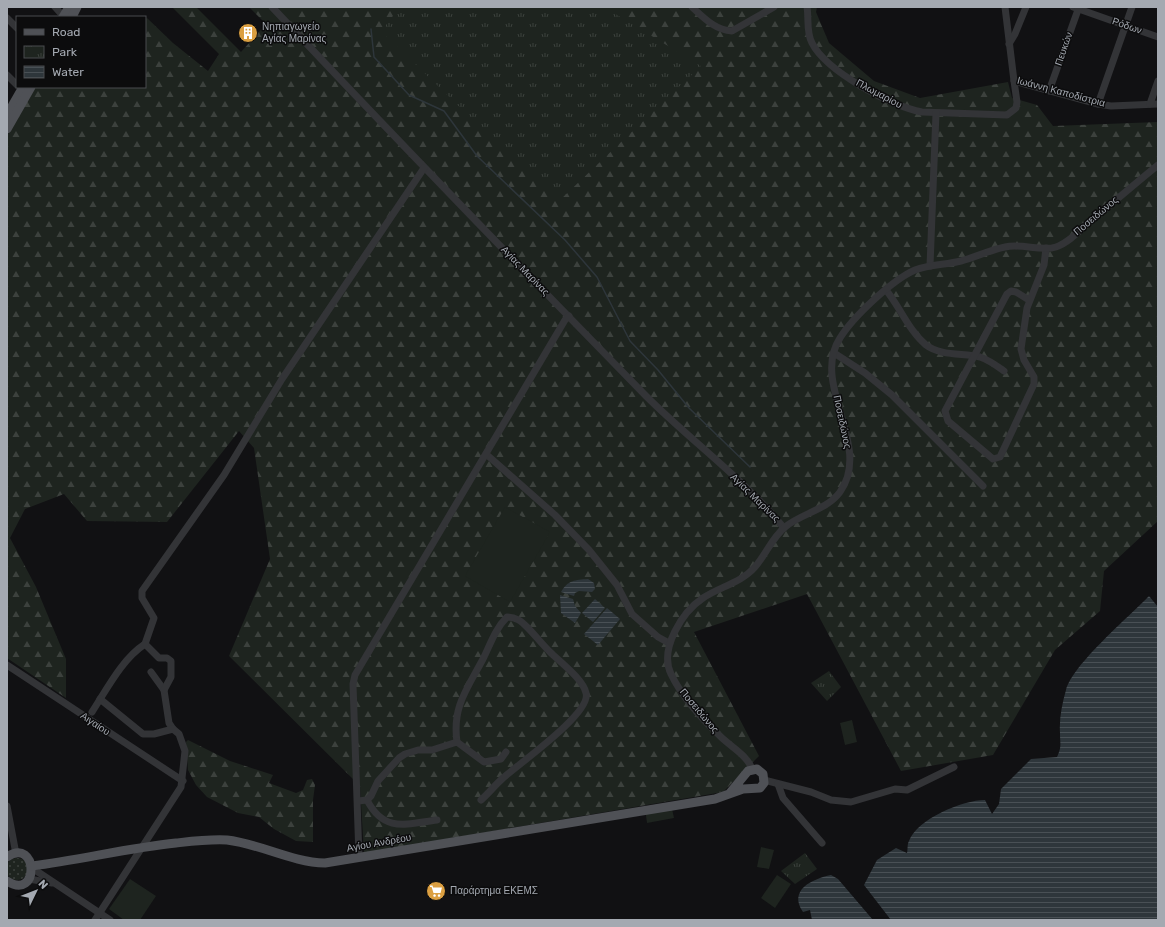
<svg xmlns="http://www.w3.org/2000/svg" width="1165" height="927" viewBox="0 0 1165 927" font-family="Rubik,sans-serif">
<style>
.grass{fill:url(#grass-dots)}
.forest{fill:url(#forest-firs)}
.park{fill:url(#park-tufts)}
.pitch{fill:#1e241f}
.water{fill:url(#water-rules)}
.lines{fill:none;stroke-linecap:round;stroke-linejoin:round}
.stream{stroke:#2e363b;stroke-width:1.5}
.minor{stroke:#333437;stroke-width:7}
.major{stroke:#4f5156;stroke-width:9}
.labels{text-anchor:middle;dominant-baseline:central;stroke-width:3;stroke-linejoin:round;paint-order:stroke}
.street-label{font-size:10px;fill:#a4a9b1;stroke:#0c0c0d}
.poi-label{font-size:10px;fill:#a4a9b1;stroke:#0c0c0d;text-anchor:start}
</style>
<defs>
<pattern id="grass-dots" width="8" height="8" patternUnits="userSpaceOnUse"><rect width="8" height="8" fill="#1e241f"/><path d="M2 2h.1M6 6h.1" fill="none" stroke="#3c413d" stroke-width="1.8" stroke-linecap="round"/></pattern>
<pattern id="forest-firs" width="22" height="20" patternUnits="userSpaceOnUse"><rect width="22" height="20" fill="#1e241f"/><path d="M5 1l3.5 6h-7zM16 11l3.5 6h-7z" fill="#3c413d"/></pattern>
<pattern id="park-tufts" width="24" height="20" patternUnits="userSpaceOnUse"><rect width="24" height="20" fill="#1e241f"/><path d="M3 7l-1-3M5 7V3M7 7l1-3M15 17l-1-3M17 17v-4M19 17l1-3" fill="none" stroke="#3c413d"/></pattern>
<pattern id="water-rules" width="6" height="5" patternUnits="userSpaceOnUse"><rect width="6" height="5" fill="#2e363b"/><path d="M0 2.5h6" fill="none" stroke="#495055"/></pattern>
</defs>
<rect width="100%" height="100%" fill="#111113"/>
<circle class="grass" cx="17" cy="869" r="11"/>
<g class="forest">
<polygon points="172,7 196,7 241,52 266,24 249,7 817,7 816,12 829,43 874,81 920,98 1008,82 1012,98 1037,105 1053,126 1158,122 1158,521 1104,571 1100,611 1055,650 993,755 901,771 807,594 694,632 759,756 723,792 364,853 360,786 229,656 270,559 254,448 239,431 167,522 87,521 64,494 25,509 10,538 36,587 66,659 66,698 7,658 7,136 35,87 145,87 145,20 147,18 173,43 208,71 219,54"/>
<polygon points="188,740 230,761 273,775 269,783 296,793 303,790 307,780 312,779 315,785 313,800 313,842 296,841 274,829 259,817 238,813 207,797 196,785 188,770 186,742"/>
</g>
<g class="park">
<polygon points="400,7 604,7 701,66 560,200 471,118 381,31"/>
<polygon points="829,671 841,687 827,701 811,683"/>
<polygon points="805,853 817,869 795,884 781,871"/>
</g>
<g class="pitch">
<polygon points="505,507 550,532 510,602 465,576"/>
<polygon points="852,720 857,742 845,745 840,723"/>
<polygon points="671,804 674,818 647,823 645,808"/>
<polygon points="761,847 774,850 769,869 757,867"/>
<polygon points="777,875 791,884 775,908 761,898"/>
<polygon points="130,879 156,896 140,920 124,920 109,909"/>
</g>
<g class="water">
<path d="M588,579L594,583L595,589L592,592L579,591L575,593L574,596L561,592C568,580 575,580 588,579Z"/>
<polygon points="560,595 573,599 575,606 581,613 575,623 561,613"/>
<path d="M1149,596L1158,607V920H891L864,885L877,860L896,848L907,853C908,850 907,844 909,841C917,819 963,800 985,800L992,814L999,804L1001,789L1031,759L1057,757C1062,747 1060,743 1060,733C1059,719 1062,704 1066,690C1073,664 1129,617 1149,596Z"/>
<polygon points="595,599 605,608 593,622 582,613"/>
<polygon points="607,608 620,619 598,645 584,634"/>
<path d="M831,875L838,879L873,920H812L810,910L803,912C788,890 812,879 831,875Z"/>
</g>
<g class="lines">
<polyline class="stream" points="371,29 374,57 409,95 444,111 477,156 565,240 597,277 630,341 658,370 689,408 750,467"/>
<g class="minor">
<polyline points="55,7 64,17"/>
<path d="M272,7C395,138 520,267 646,396C690,440 745,480 784,528"/>
<path d="M692,7C704,18 715,30 732,31L774,7"/>
<path d="M807,7C809,19 806,32 812,43C826,71 892,107 922,112L1007,115L1016,108L1017,102L1014,81"/>
<polyline points="1005,7 1014,81 1098,104 1111,106 1158,104"/>
<polyline points="1073,7 1158,37"/>
<polyline points="7,18 17,28"/>
<polyline points="1009,44 1015,34 1026,7"/>
<polyline points="7,75 17,85"/>
<polyline points="1049,91 1079,7"/>
<polyline points="1098,104 1132,7"/>
<polyline points="1150,104 1158,81"/>
<polyline points="930,266 936,113"/>
<path d="M886,290C900,307 909,331 926,345C940,356 964,353 980,357C989,360 997,366 1004,371"/>
<polyline points="1029,300 1016,292 1011,291 1007,294 945,411 948,421 993,459 1000,457 1034,384 1034,377 1024,360 1021,349 1027,308 1044,265 1046,248"/>
<polyline points="834,353 865,373 892,395 983,486"/>
<polyline points="486,454 555,515 589,550 617,585 632,614 658,637 669,643"/>
<polyline points="7,665 183,781"/>
<polyline points="151,672 164,690 169,723 173,729"/>
<polyline points="164,690 171,677 171,661 167,658 159,658 145,644 154,618 142,598 142,591 224,475 282,379 424,168"/>
<path d="M92,712C107,689 122,659 145,644"/>
<path d="M457,742C452,707 467,689 483,659C490,645 495,629 507,617C516,617 521,621 527,627C535,635 542,644 550,652C560,662 583,679 586,693C592,713 517,765 503,778C495,785 489,793 481,800"/>
<path d="M752,769C747,755 731,747 720,736C702,719 682,697 671,674C659,649 682,612 703,598C719,587 741,583 755,567C766,554 772,538 785,527C802,513 827,510 840,492C873,446 810,384 840,338C853,317 892,280 915,270C930,264 946,265 961,261C976,257 990,250 1005,247C1022,243 1041,252 1056,247C1070,242 1082,228 1093,219C1115,201 1136,183 1158,165"/>
<polyline points="764,780 811,792 831,800 851,802 895,789 907,790 954,767"/>
<polyline points="778,784 783,798 822,843"/>
<path d="M367,800C384,833 406,824 437,820"/>
<polyline points="358,801 367,800 371,796 378,781 399,758 405,754 418,750 432,750 457,742 484,762 501,759 506,752"/>
<polyline points="7,806 16,854"/>
<polyline points="359,857 353,684 355,675 565,320 569,316"/>
<polyline points="32,868 110,920"/>
<polyline points="29,879 52,883"/>
<polyline points="95,920 181,787 185,751 179,734 173,729 154,734 143,734 100,699"/>
</g>
<g class="major">
<polyline points="63,17 69,7"/>
<polyline points="72,17 77,7"/>
<polyline points="7,115 23,87"/>
<polyline points="7,129 31,87"/>
<path d="M7,857C38,836 40,902 7,881"/>
<path d="M32,866C80,860 128,848 176,843C194,841 210,839 227,840C261,844 291,862 325,863L715,799L743,789L760,788L764,783L763,774L757,769L748,771L729,794"/>
</g>
</g>
<defs>
<g id="building-disc" transform="scale(1)"><circle r="9.5" fill="#db9f41" stroke="#0c0c0d"/><path d="M-4-6H4V6H1V3H-1V6H-4ZM-2.5-4.3h1.7v1.8h-1.7ZM.8-4.3h1.7v1.8H.8ZM-2.5-1h1.7V.8h-1.7ZM.8-1h1.7V.8H.8Z" fill="#fff"/></g>
<g id="supermarket-disc" transform="scale(1)"><circle r="9.5" fill="#db9f41" stroke="#0c0c0d"/><path d="M-6-5.5h2.5l.6 2H6L4.5 2H-2.5L-4.4-4H-6ZM-1.5 3.2a1.3 1.3 0 1 0 .1 0ZM3 3.2a1.3 1.3 0 1 0 .1 0Z" fill="#fff"/></g>
</defs>
<g fill-rule="evenodd">
<use href="#building-disc" x="248" y="33"/>
<use href="#supermarket-disc" x="436" y="891"/>
</g>
<g class="labels">
<g class="street-label">
<text transform="translate(1127 26) rotate(19)">Ρόδων</text>
<text transform="translate(1064 49) rotate(-71)">Πευκών</text>
<text transform="translate(1061 92) rotate(15)">Ιωάννη Καποδίστρια</text>
<text transform="translate(879 94) rotate(28)">Πλωμαρίου</text>
<text transform="translate(1096 216) rotate(-40)">Ποσειδώνος</text>
<text transform="translate(525 271) rotate(46)">Αγίας Μαρίνας</text>
<text transform="translate(842 422) rotate(78)">Ποσειδώνος</text>
<text transform="translate(755 498) rotate(44)">Αγίας Μαρίνας</text>
<text transform="translate(699 711) rotate(50)">Ποσειδώνος</text>
<text transform="translate(95 724) rotate(34)">Αιγαίου</text>
<text transform="translate(379 843) rotate(-10)">Αγίου Ανδρέου</text>
</g>
<g class="poi-label">
<text x="262" y="27">Νηπιαγωγείο<tspan x="262" dy="12">Αγίας Μαρίνας</tspan></text>
<text x="450" y="891">Παράρτημα ΕΚΕΜΣ</text>
</g>
</g>
<rect width="1165" height="927" fill="none" stroke="#a4a9b1" stroke-width="16"/>
<rect x="16" y="16" width="130" height="72" fill="#0c0c0d" stroke="#494b4f"/>
<rect x="24" y="29" width="20" height="6" fill="#4f5156" stroke="#494b4f"/>
<text x="52" y="36" font-size="12" fill="#a4a9b1">Road</text>
<rect x="24" y="46" width="20" height="12" fill="url(#park-tufts)" stroke="#494b4f"/>
<text x="52" y="56" font-size="12" fill="#a4a9b1">Park</text>
<rect x="24" y="66" width="20" height="12" fill="url(#water-rules)" stroke="#494b4f"/>
<text x="52" y="76" font-size="12" fill="#a4a9b1">Water</text>
<g transform="translate(36 891) rotate(47)" stroke="#0c0c0d" stroke-width="3" paint-order="stroke">
<path d="M0-3L7 15L0 10L-7 15Z" fill="#a4a9b1"/>
<text y="-6" font-size="11" font-weight="bold" text-anchor="middle" fill="#a4a9b1">N</text>
</g>
</svg>
